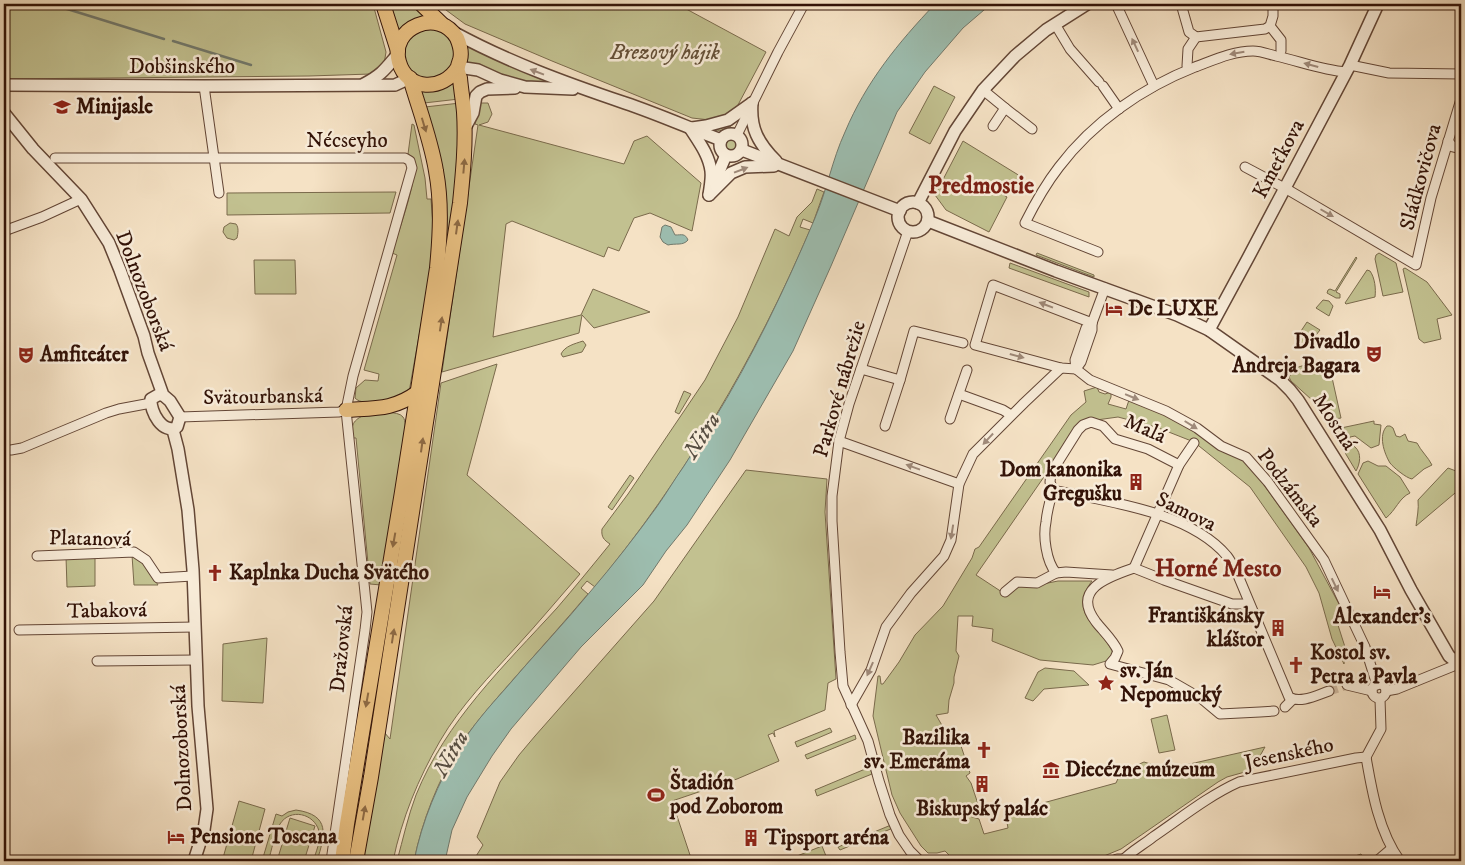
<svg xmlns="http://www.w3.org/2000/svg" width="1465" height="865" viewBox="0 0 1465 865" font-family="'IM FELL DW Pica',serif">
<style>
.green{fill:#c2c190;stroke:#7a6a4c}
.water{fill:#9dbeb0;stroke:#72796c}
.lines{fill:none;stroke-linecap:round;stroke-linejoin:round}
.stream{stroke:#72796c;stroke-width:2.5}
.minor-tunnel{stroke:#ceb89f;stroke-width:9;stroke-dasharray:9 4.5;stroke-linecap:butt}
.minor-casing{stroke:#634636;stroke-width:11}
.tertiary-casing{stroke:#634636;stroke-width:14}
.primary-casing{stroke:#321207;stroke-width:16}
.minor{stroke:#f8ecd9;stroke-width:9}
.tertiary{stroke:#f8ecd9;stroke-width:11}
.primary{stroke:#eac182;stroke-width:14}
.oneway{fill:#9f8a7a}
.oneway2{fill:#8e6a44}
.labels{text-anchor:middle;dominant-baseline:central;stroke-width:5;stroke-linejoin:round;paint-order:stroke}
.park-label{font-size:21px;font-style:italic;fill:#644f37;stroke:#f8ecd9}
.street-label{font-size:21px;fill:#321207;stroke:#f8ecd9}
.poi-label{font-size:21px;font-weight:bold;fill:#321207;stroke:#f8ecd9;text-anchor:start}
.water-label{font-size:22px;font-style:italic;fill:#574e42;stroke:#f8ecd9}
.quarter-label{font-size:24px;font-weight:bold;fill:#7a1f14;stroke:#f8ecd9}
</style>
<rect width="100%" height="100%" fill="#f5e2c5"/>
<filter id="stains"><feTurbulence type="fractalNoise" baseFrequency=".004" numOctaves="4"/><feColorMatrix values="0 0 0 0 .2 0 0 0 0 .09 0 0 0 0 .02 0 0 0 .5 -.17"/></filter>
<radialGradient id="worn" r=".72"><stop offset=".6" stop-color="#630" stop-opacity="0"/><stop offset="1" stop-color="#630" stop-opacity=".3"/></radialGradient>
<g class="green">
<polygon points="4,4 373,4 386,52 384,64 371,74 309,76 4,79"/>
<polygon points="388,4 415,4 426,16 398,35"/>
<path d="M439,4H677L766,52L730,120L740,116C732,128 722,134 707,129L728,122L692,118L552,61L465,24L446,10Z"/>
<polygon points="430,26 447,33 455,48 452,65 448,72 433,79 416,77 405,65 403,47 406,38"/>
<polygon points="464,44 547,79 546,82 508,80 466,66"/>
<path d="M456,81L459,99L424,103L420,90C434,89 446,91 456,81Z"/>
<polygon points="934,86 955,97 930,144 909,133"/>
<polygon points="460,103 459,176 447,253 444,252 425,107"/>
<polygon points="478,103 488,103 492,114 488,122 479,125 624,164 634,141 647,136 701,183 692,231 650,213 634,218 619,251 608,247 604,257 512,221 506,224 493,337 581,315 593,289 650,312 594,328 582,315 579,333 442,372 478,125 475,124"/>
<path d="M412,124L414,125L425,178L427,199H431L434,240L427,291L409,392L406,396C393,398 364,408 355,398L356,388L365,380L378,381L379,374L364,370L397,255L392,253C398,232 419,177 414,158L408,154Z"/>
<circle cx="731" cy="145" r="6"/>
<polygon points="963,141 1020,176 1011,192 1003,188 1000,193 1007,197 989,232 946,210 935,195"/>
<path d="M817,189L824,192L813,223L803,219L800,227L810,230C755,359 684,479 595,587L587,581L581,588L588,594C565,621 541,648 518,674C498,697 477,720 460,745C438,780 422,821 414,861H397C403,839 408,816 416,795C446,721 504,666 557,608C575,587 593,565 610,544C604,540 601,537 602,529L628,494L705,380L738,317L775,229L789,236L797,217L812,202Z"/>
<polygon points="396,192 390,213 227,215 227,193"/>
<path d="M230,223L236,224C239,228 238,233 237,238L234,240L227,238L223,232L224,227Z"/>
<polygon points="1037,253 1094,275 1094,277 1036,255"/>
<polygon points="1379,253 1396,263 1403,292 1383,296 1375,259 1376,255"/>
<polygon points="1356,257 1357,258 1336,292 1340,294 1340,298 1336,298 1327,293 1328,290 1330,289 1335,291"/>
<polygon points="254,260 295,260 296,294 255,294"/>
<polygon points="1010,263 1089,292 1089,297 1009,268"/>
<polygon points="1405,268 1427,282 1452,315 1437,319 1441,339 1424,343 1419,339 1403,269"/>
<path d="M1367,270L1370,271C1375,278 1376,289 1375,297L1346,304L1345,303Z"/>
<polygon points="1323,300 1329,301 1333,306 1329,316 1316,308"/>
<polygon points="1307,322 1320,330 1308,345 1302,343 1299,337 1301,331"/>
<path d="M583,341L586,345L582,352L563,357L561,354C565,346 574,344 583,341Z"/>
<polygon points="1326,360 1331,363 1332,367 1328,366 1326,370 1327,372 1331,373 1341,418 1326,420 1323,417 1312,400 1291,381 1289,377 1295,368 1312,363 1316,366 1318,362 1321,361 1324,364"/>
<path d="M497,364L467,475L580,574C559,598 539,622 517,646C490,676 461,705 440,741C418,779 402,818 393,861H363L384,732L390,739L441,383Z"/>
<path d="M1097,387L1099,392L1105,394L1111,392V397L1108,404L1126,409L1130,397L1190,428L1216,446L1244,461L1261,481L1309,548L1340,606L1345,618L1337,622L1345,647L1344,664L1332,639L1319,593L1306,567L1250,487L1194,442L1156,427L1118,417L1082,422L976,575L1005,594L1019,584L1038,585L1058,581H1092C1067,614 1101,627 1113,653L1106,661L1093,665L1040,660L992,641L993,629L972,626L973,616H958L956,651L959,656L954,677V683L949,700L948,713L936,715L947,734L956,731L970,773L966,776L971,783L978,804L969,816L979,819L984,834L1008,828L1006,817L1032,806L1116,783L1121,772L1144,762L1160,767L1181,766L1265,747L1252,770L1227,777L1218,782L1121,849L1092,861H955L945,851L937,853H928L921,846L900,813L892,795L873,716L878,676H880L881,684H883L899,662L915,635L943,606L972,558L975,549L979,547L1071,415L1086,402L1084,391Z"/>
<polygon points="684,391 691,394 679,414 675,412"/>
<path d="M368,413C376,413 398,410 403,417C406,421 405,428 406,433L381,585L370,584L356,438H352C351,422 354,420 368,413Z"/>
<path d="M1374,421V424L1381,425L1379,445L1371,448L1355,436L1350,437L1349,441C1351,444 1353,445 1355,447C1362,453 1360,464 1356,471L1335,436L1337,431L1341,428Z"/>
<path d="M1387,426H1390L1393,428L1396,436L1400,437L1405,434L1408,441L1417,443C1421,451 1428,457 1432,465L1424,469L1412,479C1406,478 1393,467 1390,463C1384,453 1378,435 1387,426Z"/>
<path d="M1368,461L1378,466H1386L1400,477L1410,493C1399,498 1396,510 1386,518L1358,474L1363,463Z"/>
<path d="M1448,468L1456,471H1461V488L1416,526C1417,517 1419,509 1418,500Z"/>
<polygon points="746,470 827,479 825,512 836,679 828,683 825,710 774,731 775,737 773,733 768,735 779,761 737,779 672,801 692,861 473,861 483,845 477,837 500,782 519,755 535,736 654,601"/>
<polygon points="630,475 634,478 612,510 608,507"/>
<polygon points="132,555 144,563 158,585 134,585"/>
<polygon points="95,556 95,586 67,587 66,557"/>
<polygon points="267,638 263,703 222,701 223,644"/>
<polygon points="1045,668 1074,671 1089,685 1044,689 1033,701 1025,698 1038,672"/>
<polygon points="1167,715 1175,750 1159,753 1151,719"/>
<polygon points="830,728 832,732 797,747 795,742"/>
<polygon points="855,735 856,739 807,759 805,755"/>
<polygon points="870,767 872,774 817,796 815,790"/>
<polygon points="239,801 265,809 251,861 236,861 223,858"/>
<path d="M296,810C331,815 325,835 317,861H313C316,852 321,841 319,831C314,813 290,808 280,824C274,833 272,851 268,861H262L276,814L282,816L288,812Z"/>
<polygon points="290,818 315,826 304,861 277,861"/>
<polygon points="891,825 893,828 840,850 838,847"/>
<polygon points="822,846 828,861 793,861 792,858"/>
<polygon points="1361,854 1366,861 1340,861"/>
</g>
<g class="water">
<path d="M935,4H991L963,28L925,72L897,112L831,266L793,351L730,460L687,525L666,551L643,585L581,647L511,729L492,756L467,797L452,830L445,861H414C422,821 438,783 459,748C472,726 489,707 506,688C533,656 563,625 590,592C613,565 635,537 656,508C666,494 674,480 684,466C693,451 703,438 712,423C752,358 785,289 815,218C827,190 832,160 845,132C866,82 898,43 935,4Z"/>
<path d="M665,225L671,227L675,235C682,235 685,233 688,240C683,246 676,243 668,245L663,242L660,237L662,227Z"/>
</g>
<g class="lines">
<g class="stream">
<polyline points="51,4 164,39"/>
<polyline points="173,41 251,65"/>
</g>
<polyline class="minor-tunnel" points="1329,691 1347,685"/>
<g class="minor-casing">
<g id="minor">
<polyline points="1116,4 1154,86"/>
<polyline points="1151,4 1153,4"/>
<polyline points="1181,4 1189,32 1196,37 1265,29 1270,26 1273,16 1273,4"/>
<polyline points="1055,24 1070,49 1099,82"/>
<polyline points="1270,26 1281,40 1281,51"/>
<polyline points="1350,65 1389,73 1461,74"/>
<polyline points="1187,66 1188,49 1196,37"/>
<polyline points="204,86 219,193"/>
<polyline points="1103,86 1119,109"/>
<polyline points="983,90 1005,108 993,126"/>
<polyline points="1005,108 1032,129"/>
<polyline points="737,135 778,52 804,4"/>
<polyline points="1448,141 1453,147 1461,149"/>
<polyline points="55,158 405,158 410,161 412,168 353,376 346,410 367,612 365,630 331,861"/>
<polyline points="1245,167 1290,191 1416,265 1431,198 1461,99"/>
<polyline points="4,231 42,217 81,199"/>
<polyline points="908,231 849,404 839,441 832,496 832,521 840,652 843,686 868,741 879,781 890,815 899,835 910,851 920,861"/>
<path d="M1098,252L1025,223C1035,203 1045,185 1059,167C1093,122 1142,88 1195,67C1214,60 1233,51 1253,51C1261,51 1268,54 1276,56C1299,61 1322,70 1346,72"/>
<polyline points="1092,323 993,285 975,345 1061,368 1076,369 1090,380 1166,411 1197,428 1221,446 1246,457 1268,482 1324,560 1365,647 1377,685"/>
<polyline points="861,369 900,380 885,426"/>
<polyline points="1076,369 1081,362 1092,330 1092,323 1105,288"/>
<polyline points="1076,369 1075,360 1086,328 1092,323"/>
<polyline points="900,380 914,331 963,343"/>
<polyline points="959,394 1003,410 1011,415"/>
<polyline points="180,417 339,412 346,410"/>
<polyline points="950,419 967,370"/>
<polyline points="839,441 959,484"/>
<polyline points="4,450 11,450 22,448 106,413 119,409 151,403"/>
<path d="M1053,490C1108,502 1189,511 1227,556C1231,561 1234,568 1237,573L1289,697C1300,704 1317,695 1329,691"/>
<polyline points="1053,490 1050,482 1051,473 1078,430 1083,425 1091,422 1103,426 1115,439 1148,449 1179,465"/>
<path d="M1053,490C1050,500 1047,511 1046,522C1043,536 1046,561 1056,573L1066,572L1112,575"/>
<polyline points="37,556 134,552 146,560 158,578 193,576"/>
<path d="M1134,568C1108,577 1071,589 1096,622C1104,632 1113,640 1118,651L1115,658L1110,664L1169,680L1202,699L1220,714L1260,712L1274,711"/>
<polyline points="1134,568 1179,465 1194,443"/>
<polyline points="1134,568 1164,580 1232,604 1249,604"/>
<polyline points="1005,592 1017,582 1037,583 1056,573"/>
<polyline points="19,630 195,627"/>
<polyline points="97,661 196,660"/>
<circle cx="1379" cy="691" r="7"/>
<polyline points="1347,685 1372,691"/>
<polyline points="1386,691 1397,689 1461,663"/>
<polyline points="851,705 871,670 886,627 911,593 944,556 951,540 959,484 973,454 1024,403 1061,368"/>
<polyline points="1285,707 1293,699"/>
<path d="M1366,757C1372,792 1379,832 1400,861"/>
<polyline points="1366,757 1381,729 1380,699"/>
<polyline points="1112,861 1117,859 1123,859"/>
<path d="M1122,861C1130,852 1143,845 1153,837C1181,818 1208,796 1239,782L1356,758L1366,757"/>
<polyline points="1377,861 1391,849"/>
</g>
</g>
<g class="tertiary-casing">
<g id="tertiary">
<path d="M453,32C508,62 566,83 625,103C658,114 689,128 721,140"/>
<polyline points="458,67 478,70 500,80 525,87 573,89"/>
<path d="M364,84C383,74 385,69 398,54"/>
<polyline points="4,85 204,86 395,85 410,78"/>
<path d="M752,103C750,128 758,143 776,161"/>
<path d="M4,113L33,149L81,199L109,243L120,270L144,336L148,353L163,395L170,401L180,417L177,427C163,435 150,412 151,399L158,395H163"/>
<polyline points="465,128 473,113 476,96 480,92 487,89 515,88"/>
<path d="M690,128C699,142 709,155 711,171C712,179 710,187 709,195"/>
<polyline points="692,128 706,126 728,120 752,103"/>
<circle cx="731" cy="145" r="11"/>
<polyline points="742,150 900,211"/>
<polyline points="713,186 726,155"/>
<polyline points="709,195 731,173 745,167 774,166"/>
<circle cx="913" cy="217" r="15"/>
<polyline points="918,203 955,131 983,90 1015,56 1046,30 1087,4"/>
<polyline points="928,221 1056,271 1177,315 1209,330 1280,380 1290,390 1298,400 1380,530 1411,590 1449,656 1461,666"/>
<polyline points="1209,330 1248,258 1350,65 1378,4"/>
<polyline points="173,430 178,449 188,510 193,570 198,706 207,809 204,830 194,861"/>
</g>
</g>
<g class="primary-casing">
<g id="primary">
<polyline points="383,4 398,51"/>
<polyline points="421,4 442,24"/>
<path d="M346,410C375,408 394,410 418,392"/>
<path d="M342,861L347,824L402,492L437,268C440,236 442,203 436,171C431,140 419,109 410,78"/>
<path d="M356,861L371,777L460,203C463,173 466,143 464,112C463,101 461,90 460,78C459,75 457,70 458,67C458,65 459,63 460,60C462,53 460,45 457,38C439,7 389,27 399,62C407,91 443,92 458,67"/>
</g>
</g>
<use href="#minor" class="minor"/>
<use href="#tertiary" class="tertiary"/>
<use href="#primary" class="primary"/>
</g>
<defs><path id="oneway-solid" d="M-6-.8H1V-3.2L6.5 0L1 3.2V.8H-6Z" transform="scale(1.25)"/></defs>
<g class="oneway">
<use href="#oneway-solid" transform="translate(1135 45) rotate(-115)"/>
<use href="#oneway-solid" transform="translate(1237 53) rotate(170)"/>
<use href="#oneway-solid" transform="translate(1311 65) rotate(-165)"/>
<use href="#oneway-solid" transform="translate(537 72) rotate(-159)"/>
<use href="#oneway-solid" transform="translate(741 170) rotate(-21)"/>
<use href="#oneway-solid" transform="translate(1327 213) rotate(30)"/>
<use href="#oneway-solid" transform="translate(1046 305) rotate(-159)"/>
<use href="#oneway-solid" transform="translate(1017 356) rotate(15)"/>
<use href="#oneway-solid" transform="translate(1132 397) rotate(22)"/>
<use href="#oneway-solid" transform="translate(1191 425) rotate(32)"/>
<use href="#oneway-solid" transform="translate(988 439) rotate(133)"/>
<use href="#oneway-solid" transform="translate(913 467) rotate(-160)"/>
<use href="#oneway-solid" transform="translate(952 532) rotate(99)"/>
<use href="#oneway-solid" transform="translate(1335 585) rotate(64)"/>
<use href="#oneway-solid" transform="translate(870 669) rotate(114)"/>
</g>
<g class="oneway2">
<use href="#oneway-solid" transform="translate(424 125) rotate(73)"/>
<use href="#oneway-solid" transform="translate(464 166) rotate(-85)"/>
<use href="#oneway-solid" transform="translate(457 227) rotate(-82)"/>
<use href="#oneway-solid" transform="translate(441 324) rotate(-81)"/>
<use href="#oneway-solid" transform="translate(422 445) rotate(-82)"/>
<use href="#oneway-solid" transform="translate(394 540) rotate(100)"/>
<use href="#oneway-solid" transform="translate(393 636) rotate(-81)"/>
<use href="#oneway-solid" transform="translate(367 700) rotate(100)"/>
<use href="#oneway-solid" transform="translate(364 813) rotate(-80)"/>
</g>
<defs>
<g id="school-bare" transform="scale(1.35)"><path d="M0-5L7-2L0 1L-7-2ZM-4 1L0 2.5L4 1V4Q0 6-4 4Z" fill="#8f2418" stroke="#f8ecd9" stroke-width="2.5" paint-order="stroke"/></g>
<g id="hotel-bare" transform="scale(1.35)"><path d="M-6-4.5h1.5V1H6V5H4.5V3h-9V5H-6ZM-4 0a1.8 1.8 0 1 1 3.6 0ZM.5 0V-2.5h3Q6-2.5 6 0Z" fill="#8f2418" stroke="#f8ecd9" stroke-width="2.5" paint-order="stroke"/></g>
<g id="theatre-bare" transform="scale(1.35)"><path d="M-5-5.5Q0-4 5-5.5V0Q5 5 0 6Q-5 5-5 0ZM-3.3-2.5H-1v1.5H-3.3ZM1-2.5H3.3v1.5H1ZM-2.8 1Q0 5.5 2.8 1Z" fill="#8f2418" stroke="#f8ecd9" stroke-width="2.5" paint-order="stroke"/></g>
<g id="building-bare" transform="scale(1.35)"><path d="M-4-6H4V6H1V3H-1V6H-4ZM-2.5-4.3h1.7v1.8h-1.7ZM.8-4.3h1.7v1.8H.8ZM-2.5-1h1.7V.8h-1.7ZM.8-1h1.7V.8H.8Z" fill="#8f2418" stroke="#f8ecd9" stroke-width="2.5" paint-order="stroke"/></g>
<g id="church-bare" transform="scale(1.35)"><path d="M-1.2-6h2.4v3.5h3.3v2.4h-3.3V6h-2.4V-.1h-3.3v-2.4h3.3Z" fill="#8f2418" stroke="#f8ecd9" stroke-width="2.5" paint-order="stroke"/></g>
<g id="sight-bare" transform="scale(1.35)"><path d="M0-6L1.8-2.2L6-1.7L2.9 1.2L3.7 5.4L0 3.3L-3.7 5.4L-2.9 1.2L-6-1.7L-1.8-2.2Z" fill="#8f2418" stroke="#f8ecd9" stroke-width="2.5" paint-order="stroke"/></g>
<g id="museum-bare" transform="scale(1.35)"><path d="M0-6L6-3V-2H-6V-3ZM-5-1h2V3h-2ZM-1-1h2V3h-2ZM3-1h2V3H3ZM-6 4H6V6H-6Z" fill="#8f2418" stroke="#f8ecd9" stroke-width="2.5" paint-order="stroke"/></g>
<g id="stadium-bare" transform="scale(1.35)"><path d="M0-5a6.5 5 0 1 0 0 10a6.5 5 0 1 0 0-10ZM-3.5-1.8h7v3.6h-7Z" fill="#8f2418" stroke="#f8ecd9" stroke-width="2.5" paint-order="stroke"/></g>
</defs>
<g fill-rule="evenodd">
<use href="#school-bare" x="62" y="107"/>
<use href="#hotel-bare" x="1114" y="309"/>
<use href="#theatre-bare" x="1374" y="354"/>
<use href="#theatre-bare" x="26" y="355"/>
<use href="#building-bare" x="1136" y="482"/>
<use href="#church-bare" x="215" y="573"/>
<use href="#hotel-bare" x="1382" y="592"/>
<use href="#building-bare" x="1278" y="628"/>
<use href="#church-bare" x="1296" y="665"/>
<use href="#sight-bare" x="1106" y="683"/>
<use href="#church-bare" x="984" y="750"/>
<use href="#museum-bare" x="1051" y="770"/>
<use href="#building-bare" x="982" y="784"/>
<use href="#stadium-bare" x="656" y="795"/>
<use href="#hotel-bare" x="176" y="837"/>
<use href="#building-bare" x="751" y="838"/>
</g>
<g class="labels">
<g class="park-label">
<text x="665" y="53">Brezový hájik</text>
</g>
<g class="street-label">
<text x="182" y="67">Dobšinského</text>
<text x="347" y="141">Nécseyho</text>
<text transform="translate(1279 159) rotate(-62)">Kmeťkova</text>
<text transform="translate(1421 177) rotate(-75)">Sládkovičova</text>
<text transform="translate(144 291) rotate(69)">Dolnozoborská</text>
<text transform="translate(840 389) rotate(-74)">Parkové nábrežie</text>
<text transform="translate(263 397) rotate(-1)">Svätourbanská</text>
<text transform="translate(1334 422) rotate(57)">Mostná</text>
<text transform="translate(1145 429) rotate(24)">Malá</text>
<text transform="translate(1290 488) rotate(52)">Podzámska</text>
<text transform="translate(1186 512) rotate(26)">Samova</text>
<text transform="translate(90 539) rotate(1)">Platanová</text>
<text transform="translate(107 611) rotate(-1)">Tabaková</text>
<text transform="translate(342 649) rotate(-84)">Dražovská</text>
<text transform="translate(182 748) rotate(-93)">Dolnozoborská</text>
<text transform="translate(1289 754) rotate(-12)">Jesenského</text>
</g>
<g class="poi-label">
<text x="76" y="107">Minijasle</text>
<text x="1128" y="309">De LUXE</text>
<text x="1360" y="342" text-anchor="end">Divadlo<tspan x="1360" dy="24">Andreja Bagara</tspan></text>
<text x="40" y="355">Amfiteáter</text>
<text x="1122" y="470" text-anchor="end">Dom kanonika<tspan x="1122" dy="24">Gregušku</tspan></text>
<text x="229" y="573">Kaplnka Ducha Svätého</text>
<text x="1264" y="616" text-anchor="end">Františkánsky<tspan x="1264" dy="24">kláštor</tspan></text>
<text x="1382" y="617" text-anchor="middle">Alexander's</text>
<text x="1310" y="653">Kostol sv.<tspan x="1310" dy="24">Petra a Pavla</tspan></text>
<text x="1120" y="671">sv. Ján<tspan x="1120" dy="24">Nepomucký</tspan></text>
<text x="970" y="738" text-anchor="end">Bazilika<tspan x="970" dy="24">sv. Emeráma</tspan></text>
<text x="1065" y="770">Diecézne múzeum</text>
<text x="670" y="783">Štadión<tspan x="670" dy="24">pod Zoborom</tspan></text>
<text x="982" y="809" text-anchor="middle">Biskupský palác</text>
<text x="190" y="837">Pensione Toscana</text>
<text x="765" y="838">Tipsport aréna</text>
</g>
<g class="water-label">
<text transform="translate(702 436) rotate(-58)">Nitra</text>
<text transform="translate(451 754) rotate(-60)">Nitra</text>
</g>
<g class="quarter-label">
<text x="981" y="186">Predmostie</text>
<text x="1218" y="569">Horné Mesto</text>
</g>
</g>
<rect width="1465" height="865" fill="none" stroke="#f5e2c5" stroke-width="20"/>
<rect x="5" y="5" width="1455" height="855" fill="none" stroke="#321207" stroke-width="2.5"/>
<rect x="10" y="10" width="1445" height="845" fill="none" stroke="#321207"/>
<rect width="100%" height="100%" filter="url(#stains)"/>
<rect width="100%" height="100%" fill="url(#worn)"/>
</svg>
